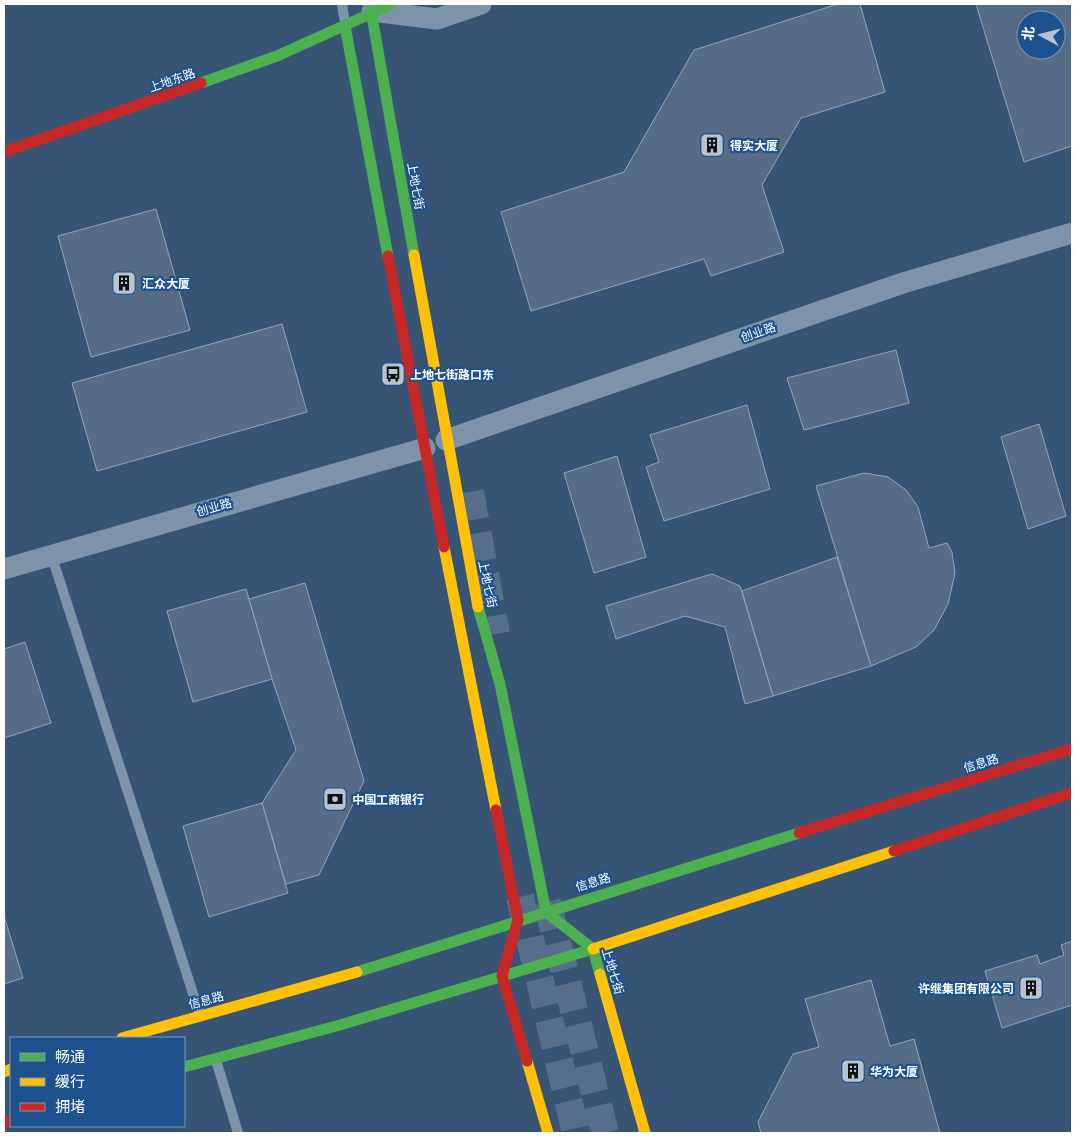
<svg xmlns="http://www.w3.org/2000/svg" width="1076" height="1137" viewBox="0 0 1076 1137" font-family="'IBM Plex Sans','Noto Sans SC',sans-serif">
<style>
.building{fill:#566c86;stroke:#94a4b6;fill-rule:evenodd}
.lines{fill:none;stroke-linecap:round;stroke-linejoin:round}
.secondary-tunnel{stroke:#566e8a;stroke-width:28;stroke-dasharray:28 14;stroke-linecap:butt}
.lane{stroke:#7f93a8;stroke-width:10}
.street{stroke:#7f93a8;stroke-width:21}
.fast{stroke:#4caf50;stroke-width:11}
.slow{stroke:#ffc107;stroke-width:11}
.jam{stroke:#c62828;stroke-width:11}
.labels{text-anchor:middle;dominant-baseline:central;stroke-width:4.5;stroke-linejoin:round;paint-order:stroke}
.street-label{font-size:12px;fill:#fff;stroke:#1e528f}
.poi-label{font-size:12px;font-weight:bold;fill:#fff;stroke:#1e528f;text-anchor:start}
</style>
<rect width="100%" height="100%" fill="#385475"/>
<g class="building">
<polygon points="838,4 860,4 885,92 801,118 762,185 784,252 711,276 704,259 531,311 501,212 624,172 694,50"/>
<path d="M976,4H1072V146L1024,162ZM1026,20H1056V50H1026Z"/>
<polygon points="156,209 190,330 91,357 58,236"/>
<polygon points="282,324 307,412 97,471 72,383"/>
<polygon points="896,350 909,403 804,430 787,378"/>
<polygon points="747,405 770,489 664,521 646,467 659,462 650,435"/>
<polygon points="1039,424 1066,516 1028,529 1001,437"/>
<polygon points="617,456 646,557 594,573 564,473"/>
<polygon points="864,473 888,477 906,490 918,507 929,548 947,543 952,552 955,573 948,604 934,630 916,647 871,666 816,486"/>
<polygon points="837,557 871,666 773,696 742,591"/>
<polygon points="712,574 740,586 773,696 745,704 725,627 685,616 616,639 606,606"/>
<polygon points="305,583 364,781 319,875 286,884 262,803 296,750 272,679 249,599"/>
<polygon points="246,589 272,679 193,702 167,611"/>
<polygon points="25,642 51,723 4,738 4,649"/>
<polygon points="262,803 288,893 209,917 183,826"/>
<polygon points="4,916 23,978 4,984"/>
<polygon points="1072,941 1072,1005 1002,1028 985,971 1037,955 1040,964 1064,955 1061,945"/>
<polygon points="871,980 890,1046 914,1039 940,1133 761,1133 758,1122 793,1054 819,1047 805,999"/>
</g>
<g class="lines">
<g class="secondary-tunnel">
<polyline points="470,492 496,634"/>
<polyline points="520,897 576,1133"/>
<polyline points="547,902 605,1133"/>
</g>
<g class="lane">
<polyline points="342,4 345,23"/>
<polyline points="51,554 200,1015"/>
<polyline points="216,1060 238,1133"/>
</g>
<g class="street">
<polyline points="372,11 437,19 481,4"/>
<polyline points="446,440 903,283 1072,233"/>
<polyline points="4,569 425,448"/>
</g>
<g class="fast">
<polyline points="371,11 414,255"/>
<polyline points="345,26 388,256"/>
<polyline points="201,83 277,56 392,4"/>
<polyline points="478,607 500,684 546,912 593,949 600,974"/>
<polyline points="357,972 799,833"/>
<polyline points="184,1067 340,1025 593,949"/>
</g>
<g class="slow">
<polyline points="414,255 478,607"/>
<polyline points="444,547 496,810"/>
<polyline points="593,949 894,851"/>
<polyline points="600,974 645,1133"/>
<polyline points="122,1038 357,972"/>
<polyline points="527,1061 548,1133"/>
<polyline points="4,1072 11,1069"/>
</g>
<g class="jam">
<polyline points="4,152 201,83"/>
<polyline points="388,256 444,547"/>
<polyline points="496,810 518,920 502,976 527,1061"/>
<polyline points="799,833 1072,749"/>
<polyline points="894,851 1072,793"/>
<polyline points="4,1123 11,1120"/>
</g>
</g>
<defs>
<g id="building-square" transform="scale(1.25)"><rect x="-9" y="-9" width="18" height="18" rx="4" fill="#b9c3cf" stroke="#1e528f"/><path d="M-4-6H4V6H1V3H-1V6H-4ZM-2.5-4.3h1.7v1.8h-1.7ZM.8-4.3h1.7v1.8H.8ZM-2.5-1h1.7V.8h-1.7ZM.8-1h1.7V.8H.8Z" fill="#111"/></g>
<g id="bus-square" transform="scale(1.25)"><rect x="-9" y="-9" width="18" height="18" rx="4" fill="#b9c3cf" stroke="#1e528f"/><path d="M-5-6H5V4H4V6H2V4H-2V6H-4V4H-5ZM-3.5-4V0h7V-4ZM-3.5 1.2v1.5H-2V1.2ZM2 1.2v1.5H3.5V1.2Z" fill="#111"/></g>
<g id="bank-square" transform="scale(1.25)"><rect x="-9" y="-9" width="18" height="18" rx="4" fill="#b9c3cf" stroke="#1e528f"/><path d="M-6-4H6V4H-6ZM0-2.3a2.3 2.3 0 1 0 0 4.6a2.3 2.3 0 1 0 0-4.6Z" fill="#111"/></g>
</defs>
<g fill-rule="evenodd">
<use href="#building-square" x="712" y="145"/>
<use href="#building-square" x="124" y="283"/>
<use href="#bus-square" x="393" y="374"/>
<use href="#bank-square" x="335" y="799"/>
<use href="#building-square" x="1031" y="988"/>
<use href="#building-square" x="853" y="1071"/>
</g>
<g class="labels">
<g class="street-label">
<text transform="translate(172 80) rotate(-19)">上地东路</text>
<text transform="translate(416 186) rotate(80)">上地七街</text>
<text transform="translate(758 332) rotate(-19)">创业路</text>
<text transform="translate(214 507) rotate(-16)">创业路</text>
<text transform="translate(488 584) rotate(78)">上地七街</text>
<text transform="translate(981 763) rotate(-17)">信息路</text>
<text transform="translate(593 882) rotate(-17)">信息路</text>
<text transform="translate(613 971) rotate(73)">上地七街</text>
<text transform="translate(206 1000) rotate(-15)">信息路</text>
</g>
<g class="poi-label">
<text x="730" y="145">得实大厦</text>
<text x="142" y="283">汇众大厦</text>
<text x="410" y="374">上地七街路口东</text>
<text x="352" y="799">中国工商银行</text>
<text x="1014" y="988" text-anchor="end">许继集团有限公司</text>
<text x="870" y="1071">华为大厦</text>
</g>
</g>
<rect width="1076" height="1137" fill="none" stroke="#ffffff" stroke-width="10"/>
<rect x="10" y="1037" width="175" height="90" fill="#1e528f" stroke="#7897bc"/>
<rect x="20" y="1053" width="25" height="8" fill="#4caf50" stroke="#7897bc"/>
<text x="55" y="1062" font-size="15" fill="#ffffff">畅通</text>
<rect x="20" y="1078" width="25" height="8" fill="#ffc107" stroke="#7897bc"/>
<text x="55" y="1087" font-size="15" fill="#ffffff">缓行</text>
<rect x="20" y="1103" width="25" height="8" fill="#c62828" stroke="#7897bc"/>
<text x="55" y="1112" font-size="15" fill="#ffffff">拥堵</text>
<g transform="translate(1041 35) rotate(277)"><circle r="24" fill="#1e528f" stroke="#7897bc"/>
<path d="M0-4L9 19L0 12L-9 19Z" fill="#b9c3cf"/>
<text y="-8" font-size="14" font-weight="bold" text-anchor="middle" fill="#ffffff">北</text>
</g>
</svg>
